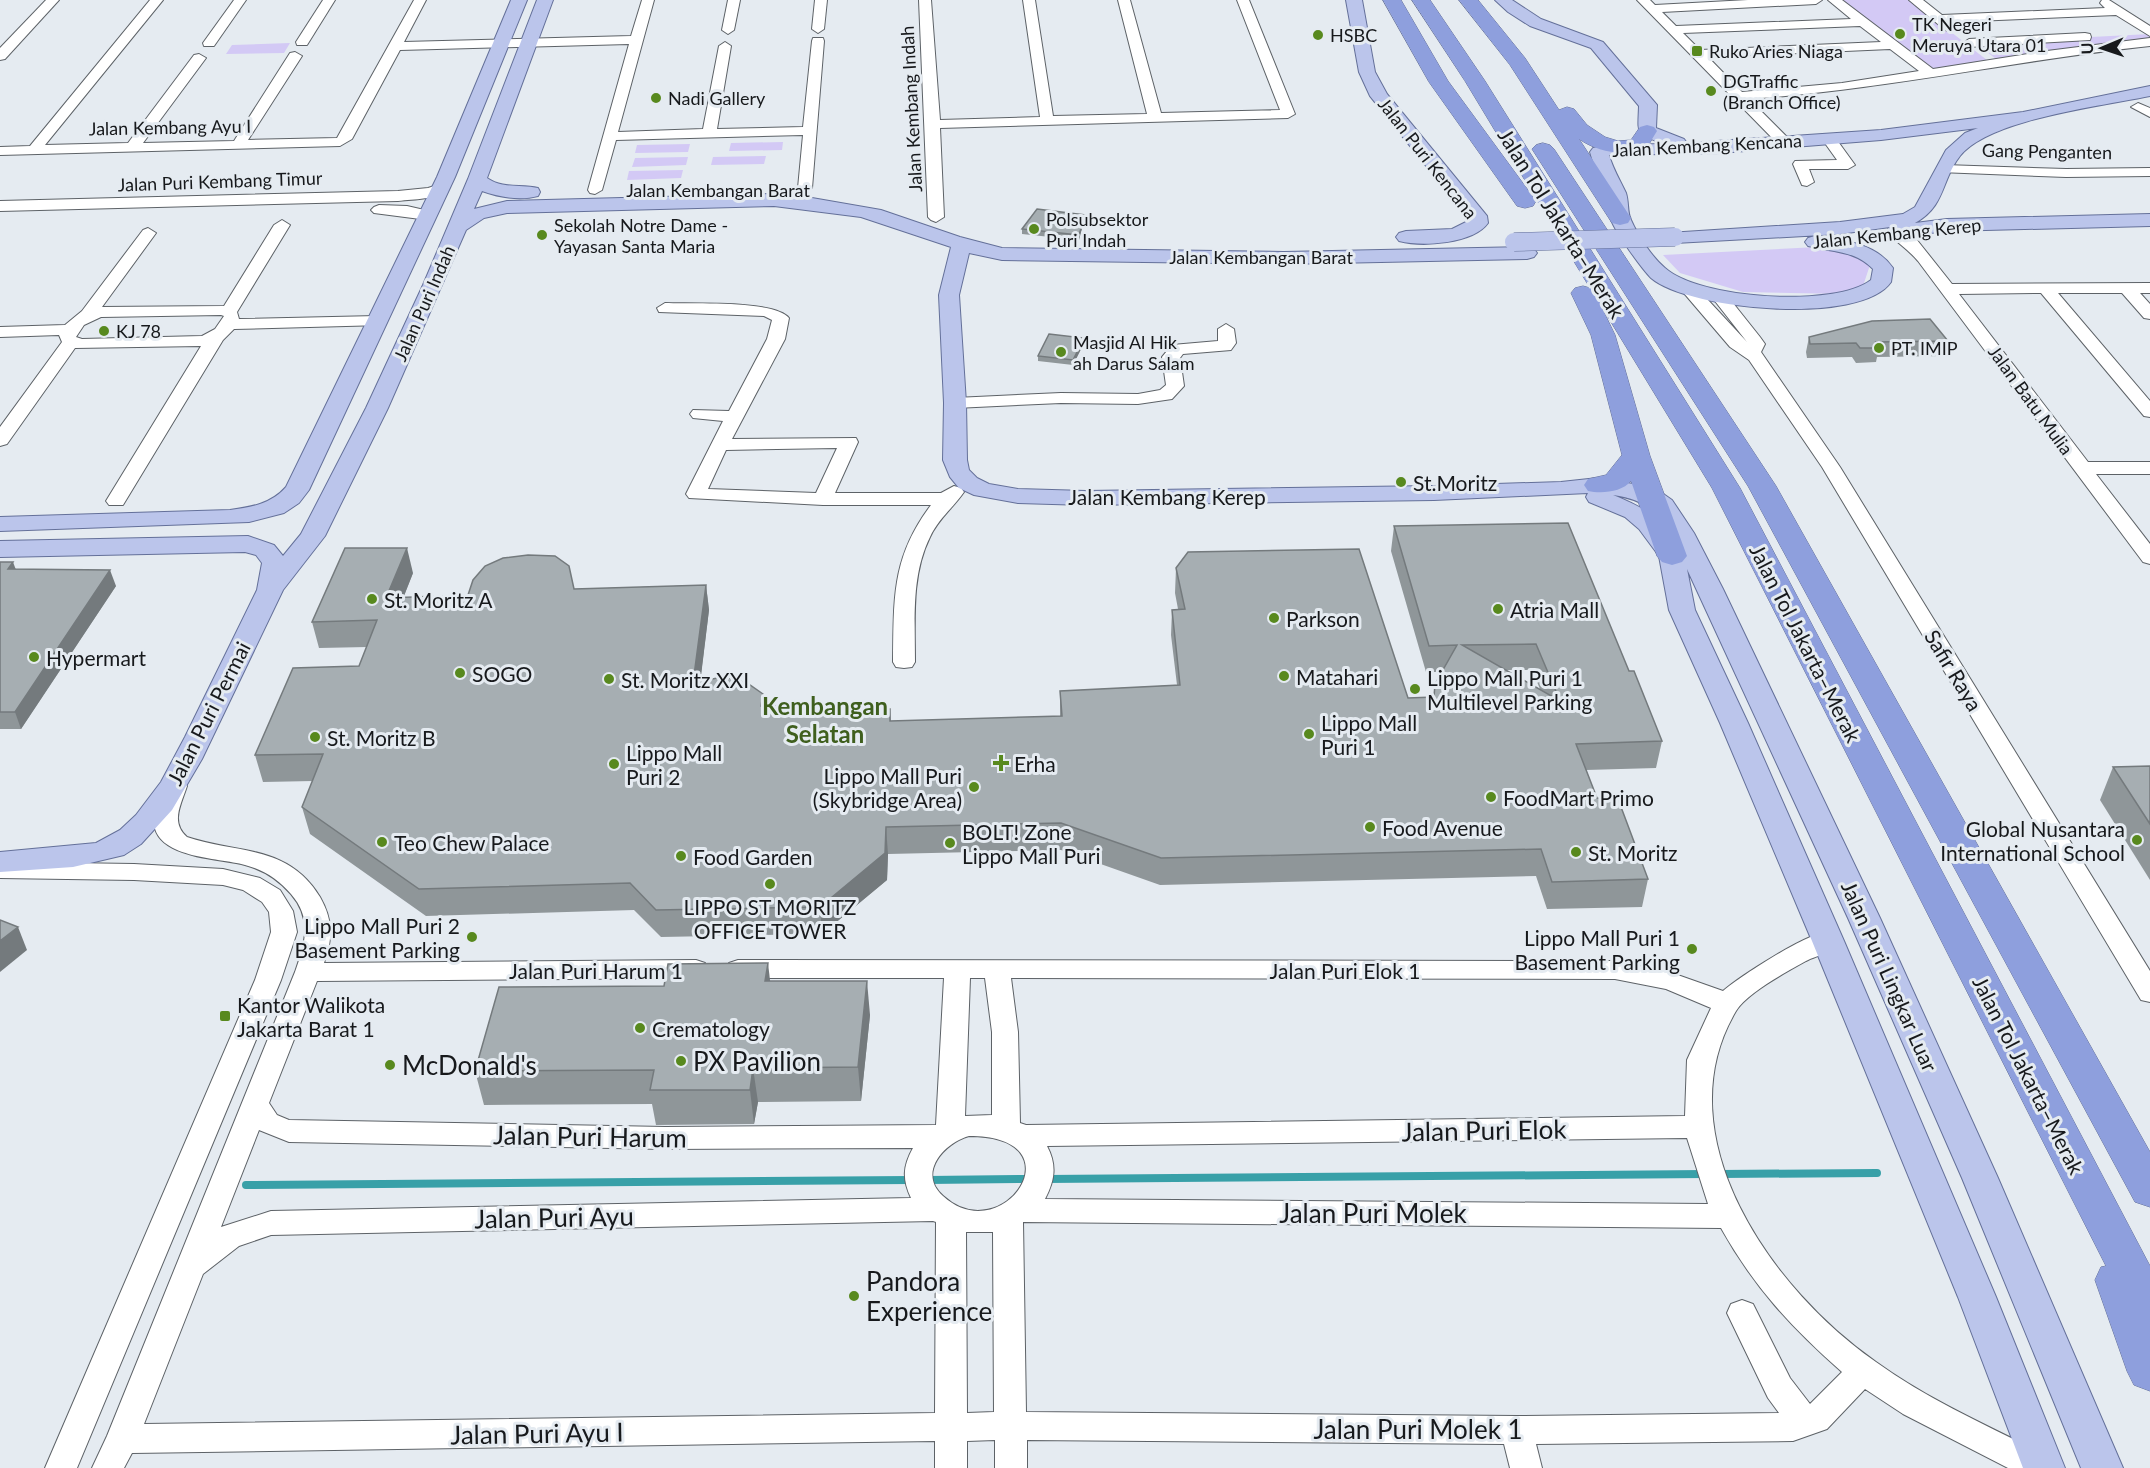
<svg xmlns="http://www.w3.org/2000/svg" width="2150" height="1468" viewBox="0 0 2150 1468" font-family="Lato,sans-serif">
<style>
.green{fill:#d3c9f5}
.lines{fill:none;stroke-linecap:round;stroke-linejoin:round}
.stream{stroke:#38a0a8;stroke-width:8}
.minor-casing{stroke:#5d6267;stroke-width:2}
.major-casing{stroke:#647099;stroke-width:2}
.highway-casing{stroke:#647099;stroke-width:1}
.minor{fill:#fff;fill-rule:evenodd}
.major{fill:#bbc5eb;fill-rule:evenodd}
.highway{fill:#8e9fdd;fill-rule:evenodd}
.major-bridge-casing{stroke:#647099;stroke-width:19;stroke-linecap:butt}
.major-bridge{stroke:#bbc5eb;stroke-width:18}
.wall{fill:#8f9699;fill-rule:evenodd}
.shaded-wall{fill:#747a7d}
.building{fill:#a6aeb2;stroke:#747a7d;stroke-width:1.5;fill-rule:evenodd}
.poi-dot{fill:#58891e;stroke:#e5ebf1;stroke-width:2}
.labels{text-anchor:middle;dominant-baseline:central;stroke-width:6;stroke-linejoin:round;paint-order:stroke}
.far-poi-label{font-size:18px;fill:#17191c;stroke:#e5ebf1;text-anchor:start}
.far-street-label{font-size:18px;fill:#17191c;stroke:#e5ebf1}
.street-label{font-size:21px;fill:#17191c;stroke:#e5ebf1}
.poi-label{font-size:21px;fill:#17191c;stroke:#e5ebf1;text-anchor:start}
.quarter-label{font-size:24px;font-weight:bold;fill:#3f5f1e;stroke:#e5ebf1}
.near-poi-label{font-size:26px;fill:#17191c;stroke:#e5ebf1;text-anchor:start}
.near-street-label{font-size:26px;fill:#17191c;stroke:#e5ebf1}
</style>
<rect width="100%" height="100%" fill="#e5ebf1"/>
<g class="green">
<polygon points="1839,0 1910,0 1992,64 1934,73"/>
<polygon points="2150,34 2150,40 2000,62 1975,43"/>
<polygon points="290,43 284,53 226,54 232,45"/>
<polygon points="783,142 782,150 729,151 731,143"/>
<polygon points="690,144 688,152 635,153 637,145"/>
<polygon points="766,156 764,164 711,165 713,157"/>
<polygon points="688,157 686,165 632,167 635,158"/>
<polygon points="683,170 681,178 627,180 629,171"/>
<polygon points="1837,246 1870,265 1862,289 1843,294 1743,292 1680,273 1663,255"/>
</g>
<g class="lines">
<g class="stream">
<polyline points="1720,1174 1877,1173"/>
<polyline points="1045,1179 1706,1174"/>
<polyline points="928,1180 1028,1179"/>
<polyline points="246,1185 911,1180"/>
</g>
<g class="minor-casing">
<g id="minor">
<polygon points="46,0 59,0 5,59 0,60 0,48"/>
<polygon points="150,0 163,0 45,145 128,143 194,55 199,54 206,58 143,143 234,141 290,53 295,52 302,56 248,140 337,138 414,0 426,0 404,42 631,36 642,0 654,0 618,132 703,129 719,46 725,42 731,46 717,129 803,127 812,41 813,38 823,38 824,41 812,188 805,192 798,188 803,135 616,140 602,190 595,194 590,193 588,190 629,44 400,50 352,139 340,146 0,155 0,147 30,146"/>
<polygon points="234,0 246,0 214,46 204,46 203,43"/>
<polygon points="323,0 335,0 307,45 297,45 296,42"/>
<polygon points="728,0 740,0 734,30 728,34 722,30"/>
<polygon points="815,0 827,0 824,29 818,33 812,29"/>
<polygon points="919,0 931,0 940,120 1040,117 1023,0 1035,0 1053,116 1147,114 1118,0 1130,0 1161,113 1280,110 1237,0 1249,0 1295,114 1288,118 940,128 944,217 936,222 931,220 928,217"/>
<path d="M1637,0H1650L1655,5L1748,0H1822L1816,4L1662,12L1676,26L1851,19L1828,0H1842L1933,69L2047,51L2150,38V46C2016,60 1884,90 1749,99L1790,140L1792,143L1790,146H1780ZM1860,26L1881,42L1700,50L1683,33ZM1890,49L1919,71L1842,83L1742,92L1708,57Z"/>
<polygon points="1909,0 1923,0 1942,15 2105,8 2100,3 2102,0 2109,0 2150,26 2150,36 2116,15 1951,22 1955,27 1949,31 1945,30"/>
<polygon points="2085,33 2090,34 2091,37 2090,40 1969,47 1963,43 1969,39"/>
<polygon points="2138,103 2150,108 2150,117 2131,107"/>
<polygon points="1829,135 1834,136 1855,165 1848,169 1809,169 1814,182 1807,186 1802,185 1793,164 1795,161 1837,160 1822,139"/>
<polygon points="1944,165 2066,169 2150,168 2150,176 2066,177 1939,172 1937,169"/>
<path d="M441,184L446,185L448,188C437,200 414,199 398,201L0,211V201L398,191L428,188Z"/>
<polygon points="379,205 407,206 433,212 436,215 428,220 374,213 371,210 374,207"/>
<path d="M282,220L290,225L237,312L239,319L377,316L385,321L383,325L234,329L223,340L123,505H109L106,501L201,346L75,348L7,444L0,446V427L62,342L59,335L0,337V327L65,325L82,311L143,230L148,228L156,233L102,307L224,306L274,225ZM221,315L224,316L215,329L202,336L82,339L76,337L84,325L101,317Z"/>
<path d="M1894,226L1917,240L1952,284L2150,283V293H2140L2150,304V319L2144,318L2122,293H2058L2150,401V417L2144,416L2041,293L1959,294L2088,462H2150V474H2096L2150,544V564L2143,562L1918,261C1909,250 1896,242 1886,231L1889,228Z"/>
<polygon points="1689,284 1695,286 1747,342 1711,296 1713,293 1725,293 1760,337 1765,344 1761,352 1840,467 2150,971 2150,1002 2141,1000 1822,467 1749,360 1730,347 1683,292 1681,289"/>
<path d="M665,303C690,304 775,300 789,318L785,339L732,439L856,438L858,442L835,493H941L954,486L961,488L964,492C953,508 938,519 930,537C911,575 915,620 915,662L912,667L904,668L896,667L893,662C894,599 891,558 931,505H823L689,498L686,494L723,421L693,418L690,414L693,410L729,411L767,339L772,320L764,316L659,312L657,308ZM837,448L816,493L708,489L726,450Z"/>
<polygon points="1226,324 1234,329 1236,343 1231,350 1183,354 1180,358 1184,386 1172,399 1138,404 1061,403 955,408 949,407 946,403 949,399 955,398 1061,393 1138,394 1160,390 1166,385 1162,357 1172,345 1218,341 1218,329"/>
<path d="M175,779L183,781L187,786C181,805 170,822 187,837C237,854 288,844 320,897C333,920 333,938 324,963L696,960L705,963L709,969L705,975L696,978L317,981L269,1103L277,1115L289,1120L665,1127L936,1125L944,978H738L729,975L725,969L729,963L738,960L1615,961L1672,973L1723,991C1739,977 1808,932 1828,932C1831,932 1834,934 1837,935L1841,941C1834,952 1818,955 1806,961C1788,971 1747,993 1736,1011C1662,1136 1773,1291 1876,1362C1930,1401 1992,1428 2052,1458L2056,1468H2008L1903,1414L1865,1389L1827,1429L1793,1441L1536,1444L1542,1468H1510L1504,1444L1027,1440V1468H995V1440L967,1441V1468H935V1441L132,1453L124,1468H92L107,1436L295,972C305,944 313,919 291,894C279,880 264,870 245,865C216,857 144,859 155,811C158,801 161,789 167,781ZM970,978H985L992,1032V1115L965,1116ZM1011,978L1615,979L1666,989L1711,1008L1687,1060L1685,1116L1026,1125L1020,1123L1018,1032ZM259,1130L289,1142L665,1149L913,1148C903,1166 902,1179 911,1198L271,1211L221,1227ZM969,1136C1081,1136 1003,1251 943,1196C917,1173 944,1143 969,1136ZM1687,1138L1708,1204L1045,1199C1055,1180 1057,1165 1047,1146ZM933,1221L936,1222L935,1413L144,1424L203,1274L239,1246L271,1235ZM1023,1222L1721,1228C1754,1287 1791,1327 1842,1372L1810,1404L1790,1378L1753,1304L1742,1300L1731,1304L1727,1313L1768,1398L1779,1413L1517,1416L1026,1412ZM966,1232H993L994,1412L967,1413Z"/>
<polygon points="0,862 134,864 223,869 260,878 280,890 293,911 297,932 281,980 77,1468 45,1468 255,980 271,932 269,912 262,902 243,890 223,885 134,880 0,878"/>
</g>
</g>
<g class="major-casing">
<g id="major">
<path d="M511,0H527L455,177L309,490L299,503L284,513L249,522L0,531V517L230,510C252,507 271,504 286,487L437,177Z"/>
<path d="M537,0H553L487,178C503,189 520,184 538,188L540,192L538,196C520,201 499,197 482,191L474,209L507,201L774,194L812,198L881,210L960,237L1002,248L1284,252L1527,247L1534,249L1537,253L1534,257L1527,259L1284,264L1002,260L969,253L959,295L966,403L967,460L969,470L977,478L989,484L1018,489L1086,491L1434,486L1561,482L1598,478L1639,485L1662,493L1672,500L1694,533L1723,589L1880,918L1998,1178L2123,1468H2081L1962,1178L1848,918L1687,569L1695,610L1748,723L1844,941L1996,1297L2065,1468H2023L1958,1297L1812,941L1720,723L1669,610L1659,556L1639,529L1625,517L1589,502L1586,497L1588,493L1434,500L1086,505L1018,503L974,495L959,488L950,477L943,460L944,403L939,295L951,247L861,217L774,206L507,213L484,218L466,230L388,408L325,536L283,590L202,759L172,810L141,844L124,855L73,867L0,872V852L96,843L120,830L136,815L161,782L185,737L257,590L262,563L256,555L245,552L0,557V541L248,536L274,545L283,556L301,534L366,408L423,285L468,179ZM1613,495C1646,500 1659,511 1673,540C1652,513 1645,508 1613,495Z"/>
<path d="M1346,0H1362L1375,72L1387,94L1487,216L1488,223C1473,244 1422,247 1399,241L1396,237L1399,233L1406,231L1452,229L1468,221L1467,217L1370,96L1359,72Z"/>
<path d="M1495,0H1512L1541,19L1603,42L1657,105L1656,128L1684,139L1687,143L1881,130L2023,112L2150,86V96C2103,106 1989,119 1960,156C1941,180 1946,206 1915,223L1947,219L2150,214V226L1947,231L1897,237L1890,235L1887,231L1890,227L1840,234L1675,243L1668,241L1665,237L1668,233L1840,222L1903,214L1915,207L1946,150L1965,133L1978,128L1881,140L1720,153L1609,155C1613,169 1620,180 1626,193C1629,202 1627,212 1631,220C1638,236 1652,257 1665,268C1699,299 1835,308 1871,280L1873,269C1855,250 1831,252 1808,246L1805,242L1808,238L1815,236C1843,240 1876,243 1893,268L1891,282C1861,326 1688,310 1651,278C1642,269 1613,229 1610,217C1609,209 1610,202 1607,195C1602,180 1594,167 1590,152L1593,148L1607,145L1663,144C1635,132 1638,136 1639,106L1591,48L1530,26L1508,12Z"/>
</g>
</g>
<g class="highway-casing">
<g id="highway">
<polygon points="1383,0 1401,0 1448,81 1536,201 1533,206 1525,208 1517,206 1429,82"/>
<path d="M1412,0H1430L1485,81L1740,488L2150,1266V1391L2134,1385L2127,1371L2095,1280L2101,1267L2106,1266L1712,488L1600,304L1615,335L1650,456L1687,556L1682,562L1672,565L1662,562L1657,556L1631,481C1622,492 1602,494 1588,491L1584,485L1588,479L1606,475L1622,455L1591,335L1571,293L1575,288L1583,286L1590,288L1465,81Z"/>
<path d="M1459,0H1478L1525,58L1559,110L1567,107L1574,109L1587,125L1605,137L1618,141L1631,140L1640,127L1647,125L1654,127L1657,131L1646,149C1622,156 1600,153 1579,139L1631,218L1628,223L1620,225L1612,223L1510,65Z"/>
<polygon points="1543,143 1550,145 1554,149 1776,486 2150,1152 2150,1207 2135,1202 1748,486 1532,149 1536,145"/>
</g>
</g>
<use href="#minor" class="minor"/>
<use href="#major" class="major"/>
<use href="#highway" class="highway"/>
<g class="major-bridge-casing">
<polyline id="major-bridge" points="1514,242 1675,237"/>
</g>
<use href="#major-bridge" class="major-bridge"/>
</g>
<g class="wall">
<polygon points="1085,215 1084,220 1079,240 1022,234 1022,229"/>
<polygon points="1809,337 1948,341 1944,356 1877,357 1876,362 1856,363 1852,357 1807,358 1806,352"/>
<polygon points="1084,338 1084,343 1073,365 1038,361 1038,356"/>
<path d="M1394,526L1629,671L1662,741L1656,768L1586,770L1597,798L1648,879L1642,907L1547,909L1536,876L1160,885L1061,850L888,854L887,880L822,934L661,937L634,910L426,916L310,834L302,807L313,781L263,782L255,755L359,666L367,647L319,648L312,622L413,573L403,598L574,589L706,585L709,610L700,682L764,706L796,710L890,709L891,721L1060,717V691L1177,685L1171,635L1172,610L1178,609L1175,593L1176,568L1408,698L1434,697L1435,684L1443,672H1426L1391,551ZM1506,670H1532L1540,689Z"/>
<polygon points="0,562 16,569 116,586 21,729 0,729"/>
<polygon points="2150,766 2150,880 2100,800 2113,767"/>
<polygon points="770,981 870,1015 861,1101 758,1102 754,1124 656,1125 652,1104 484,1105 475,1071 664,986"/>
</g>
<g class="shaded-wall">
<polygon points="1085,215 1084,220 1079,240 1079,235"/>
<polygon points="1084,338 1084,343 1073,365 1073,360"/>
<polygon points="407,548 413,573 393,624 386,598"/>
<polygon points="13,562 19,578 8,569"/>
<polygon points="110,570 116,586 21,729 15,712"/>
<polygon points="706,585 709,610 697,709 693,683"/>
<polygon points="763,694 766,720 761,706"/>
<polygon points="886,827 888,854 887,880 822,934 820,907"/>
<polygon points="18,927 27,950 0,972 0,941"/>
<polygon points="768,963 772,997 765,981"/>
<polygon points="867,981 870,1015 861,1101 858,1067"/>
<polygon points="753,1068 758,1102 754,1124 750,1090"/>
</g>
<g class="building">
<polygon points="1037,209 1085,215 1079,235 1022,229"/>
<polygon points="1930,319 1948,341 1876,342 1880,348 1860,348 1856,343 1810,344 1809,337 1872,321"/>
<polygon points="1049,334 1084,338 1073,360 1038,356"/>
<path d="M1568,523L1629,671H1634L1662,741L1576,744L1597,798L1618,799L1648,879L1552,882L1541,849L1161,858L1061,823L886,827L885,853L820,907L656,910L630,883L419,889L302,807L323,754L255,755L293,668L359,666L377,620L312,622L345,548H407L386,598L468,595L473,580L485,566L503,558L528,555L555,556L569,566L574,589L706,585L693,683L722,677L735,679L750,685L763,694L761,706L792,705L796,710L890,709V721L1062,716L1060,691L1180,685L1172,610L1185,609L1176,568L1188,552L1359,549L1408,698L1434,697L1435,684L1457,645L1429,646L1394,526ZM1536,644L1560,701L1462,645Z"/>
<polygon points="0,562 13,562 8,569 110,570 15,712 0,712"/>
<polygon points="2150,766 2150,824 2113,767"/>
<polygon points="0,920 18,927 0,941"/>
<polygon points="768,963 765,981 867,981 858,1067 753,1068 750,1090 650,1090 654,1070 475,1071 499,987 664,986 668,964"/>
</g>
<g class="poi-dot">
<circle cx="1900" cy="34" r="6"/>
<circle cx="1318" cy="35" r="6"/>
<rect x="1691" y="45" width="12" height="12" rx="3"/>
<circle cx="1711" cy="91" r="6"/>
<circle cx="656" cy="98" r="6"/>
<circle cx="1034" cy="229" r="6"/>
<circle cx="542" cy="235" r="6"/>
<circle cx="104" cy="331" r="6"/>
<circle cx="1879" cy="348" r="6"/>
<circle cx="1061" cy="352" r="6"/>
<circle cx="1401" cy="482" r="6"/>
<circle cx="372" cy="599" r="6"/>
<circle cx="1498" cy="609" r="6"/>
<circle cx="1274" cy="618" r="6"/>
<circle cx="34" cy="657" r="6"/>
<circle cx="460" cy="673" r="6"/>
<circle cx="1284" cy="676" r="6"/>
<circle cx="609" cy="679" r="6"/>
<circle cx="1415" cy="689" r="6"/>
<circle cx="1309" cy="734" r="6"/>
<circle cx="315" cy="737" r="6"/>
<path d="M998 754h6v6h6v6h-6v6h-6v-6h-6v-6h6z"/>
<circle cx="614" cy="764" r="6"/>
<circle cx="974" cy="787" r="6"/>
<circle cx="1491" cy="797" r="6"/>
<circle cx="1370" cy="827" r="6"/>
<circle cx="2137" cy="840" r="6"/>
<circle cx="382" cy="842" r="6"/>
<circle cx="950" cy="843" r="6"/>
<circle cx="1576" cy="852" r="6"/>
<circle cx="681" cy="856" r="6"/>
<circle cx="770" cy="884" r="6"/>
<circle cx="472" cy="937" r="6"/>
<circle cx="1692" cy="949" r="6"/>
<rect x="219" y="1010" width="12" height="12" rx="3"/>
<circle cx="640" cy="1028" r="6"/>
<circle cx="681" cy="1061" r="6"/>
<circle cx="390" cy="1065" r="6"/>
<circle cx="854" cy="1296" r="6"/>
</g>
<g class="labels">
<g class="far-poi-label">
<text x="1912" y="24">TK Negeri<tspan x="1912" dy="21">Meruya Utara 01</tspan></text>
<text x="1330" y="35">HSBC</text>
<text x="1709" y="51">Ruko Aries Niaga</text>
<text x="1723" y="81">DGTraffic<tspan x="1723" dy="21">(Branch Office)</tspan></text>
<text x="668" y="98">Nadi Gallery</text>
<text x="1046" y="219">Polsubsektor<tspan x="1046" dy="21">Puri Indah</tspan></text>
<text x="554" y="225">Sekolah Notre Dame -<tspan x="554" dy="21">Yayasan Santa Maria</tspan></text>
<text x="116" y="331">KJ 78</text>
<text x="1073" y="342">Masjid Al Hik<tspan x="1073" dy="21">ah Darus Salam</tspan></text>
<text x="1891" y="348">PT. IMIP</text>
</g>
<g class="far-street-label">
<text transform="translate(911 109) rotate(-93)">Jalan Kembang Indah</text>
<text transform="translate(170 127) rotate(-1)">Jalan Kembang Ayu I</text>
<text transform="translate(1707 145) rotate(-3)">Jalan Kembang Kencana</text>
<text transform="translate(2047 151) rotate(1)">Gang Penganten</text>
<text transform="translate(1428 158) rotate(52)">Jalan Puri Kencana</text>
<text transform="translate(220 181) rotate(-2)">Jalan Puri Kembang Timur</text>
<text x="718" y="190">Jalan Kembangan Barat</text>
<text transform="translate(1897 233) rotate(-6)">Jalan Kembang Kerep</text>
<text x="1261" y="257">Jalan Kembangan Barat</text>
<text transform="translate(424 303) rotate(-66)">Jalan Puri Indah</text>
<text transform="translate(2031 400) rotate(54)">Jalan Batu Mulia</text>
</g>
<g class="street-label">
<text transform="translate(1562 223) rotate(58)">Jalan Tol Jakarta–Merak</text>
<text x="1167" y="496">Jalan Kembang Kerep</text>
<text transform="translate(1806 643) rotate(63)">Jalan Tol Jakarta–Merak</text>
<text transform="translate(1954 670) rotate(59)">Safir Raya</text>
<text transform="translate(208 713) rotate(-63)">Jalan Puri Permai</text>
<text x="596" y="970">Jalan Puri Harum 1</text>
<text x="1345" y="970">Jalan Puri Elok 1</text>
<text transform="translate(1890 976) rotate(66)">Jalan Puri Lingkar Luar</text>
<text transform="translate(2029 1075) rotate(63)">Jalan Tol Jakarta–Merak</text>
</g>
<g class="poi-label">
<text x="1413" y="482">St.Moritz</text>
<text x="384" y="599">St. Moritz A</text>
<text x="1510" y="609">Atria Mall</text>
<text x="1286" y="618">Parkson</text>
<text x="46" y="657">Hypermart</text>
<text x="472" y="673">SOGO</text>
<text x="1296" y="676">Matahari</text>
<text x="1427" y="677">Lippo Mall Puri 1<tspan x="1427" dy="24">Multilevel Parking</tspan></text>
<text x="621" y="679">St. Moritz XXI</text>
<text x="1321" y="722">Lippo Mall<tspan x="1321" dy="24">Puri 1</tspan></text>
<text x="327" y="737">St. Moritz B</text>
<text x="626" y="752">Lippo Mall<tspan x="626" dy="24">Puri 2</tspan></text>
<text x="1014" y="763">Erha</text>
<text x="962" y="775" text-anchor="end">Lippo Mall Puri<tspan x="962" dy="24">(Skybridge Area)</tspan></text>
<text x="1503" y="797">FoodMart Primo</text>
<text x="1382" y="827">Food Avenue</text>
<text x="2125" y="828" text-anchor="end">Global Nusantara<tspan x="2125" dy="24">International School</tspan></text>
<text x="962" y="831">BOLT! Zone<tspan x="962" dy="24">Lippo Mall Puri</tspan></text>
<text x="394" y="842">Teo Chew Palace</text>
<text x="1588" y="852">St. Moritz</text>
<text x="693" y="856">Food Garden</text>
<text x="770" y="906" text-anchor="middle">LIPPO ST MORITZ<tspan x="770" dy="24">OFFICE TOWER</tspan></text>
<text x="460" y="925" text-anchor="end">Lippo Mall Puri 2<tspan x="460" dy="24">Basement Parking</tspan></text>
<text x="1680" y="937" text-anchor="end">Lippo Mall Puri 1<tspan x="1680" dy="24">Basement Parking</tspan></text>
<text x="237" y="1004">Kantor Walikota<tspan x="237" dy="24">Jakarta Barat 1</tspan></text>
<text x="652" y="1028">Crematology</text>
</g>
<g class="quarter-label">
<text x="825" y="705">Kembangan<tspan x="825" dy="28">Selatan</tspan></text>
</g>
<g class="near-poi-label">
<text x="693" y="1061">PX Pavilion</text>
<text x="402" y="1065">McDonald's</text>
<text x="866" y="1281">Pandora<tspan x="866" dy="30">Experience</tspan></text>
</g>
<g class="near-street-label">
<text transform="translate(1484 1130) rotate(-1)">Jalan Puri Elok</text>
<text transform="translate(590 1136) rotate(1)">Jalan Puri Harum</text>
<text x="1373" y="1213">Jalan Puri Molek</text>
<text transform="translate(554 1217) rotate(-1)">Jalan Puri Ayu</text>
<text x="1418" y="1429">Jalan Puri Molek 1</text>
<text transform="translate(537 1433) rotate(-1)">Jalan Puri Ayu I</text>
</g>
</g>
<g transform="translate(2102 48) rotate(268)" stroke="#e5ebf1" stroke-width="4.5" paint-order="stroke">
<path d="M0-4.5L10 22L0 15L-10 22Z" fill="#17191c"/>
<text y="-9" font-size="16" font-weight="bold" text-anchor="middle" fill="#17191c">U</text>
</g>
</svg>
